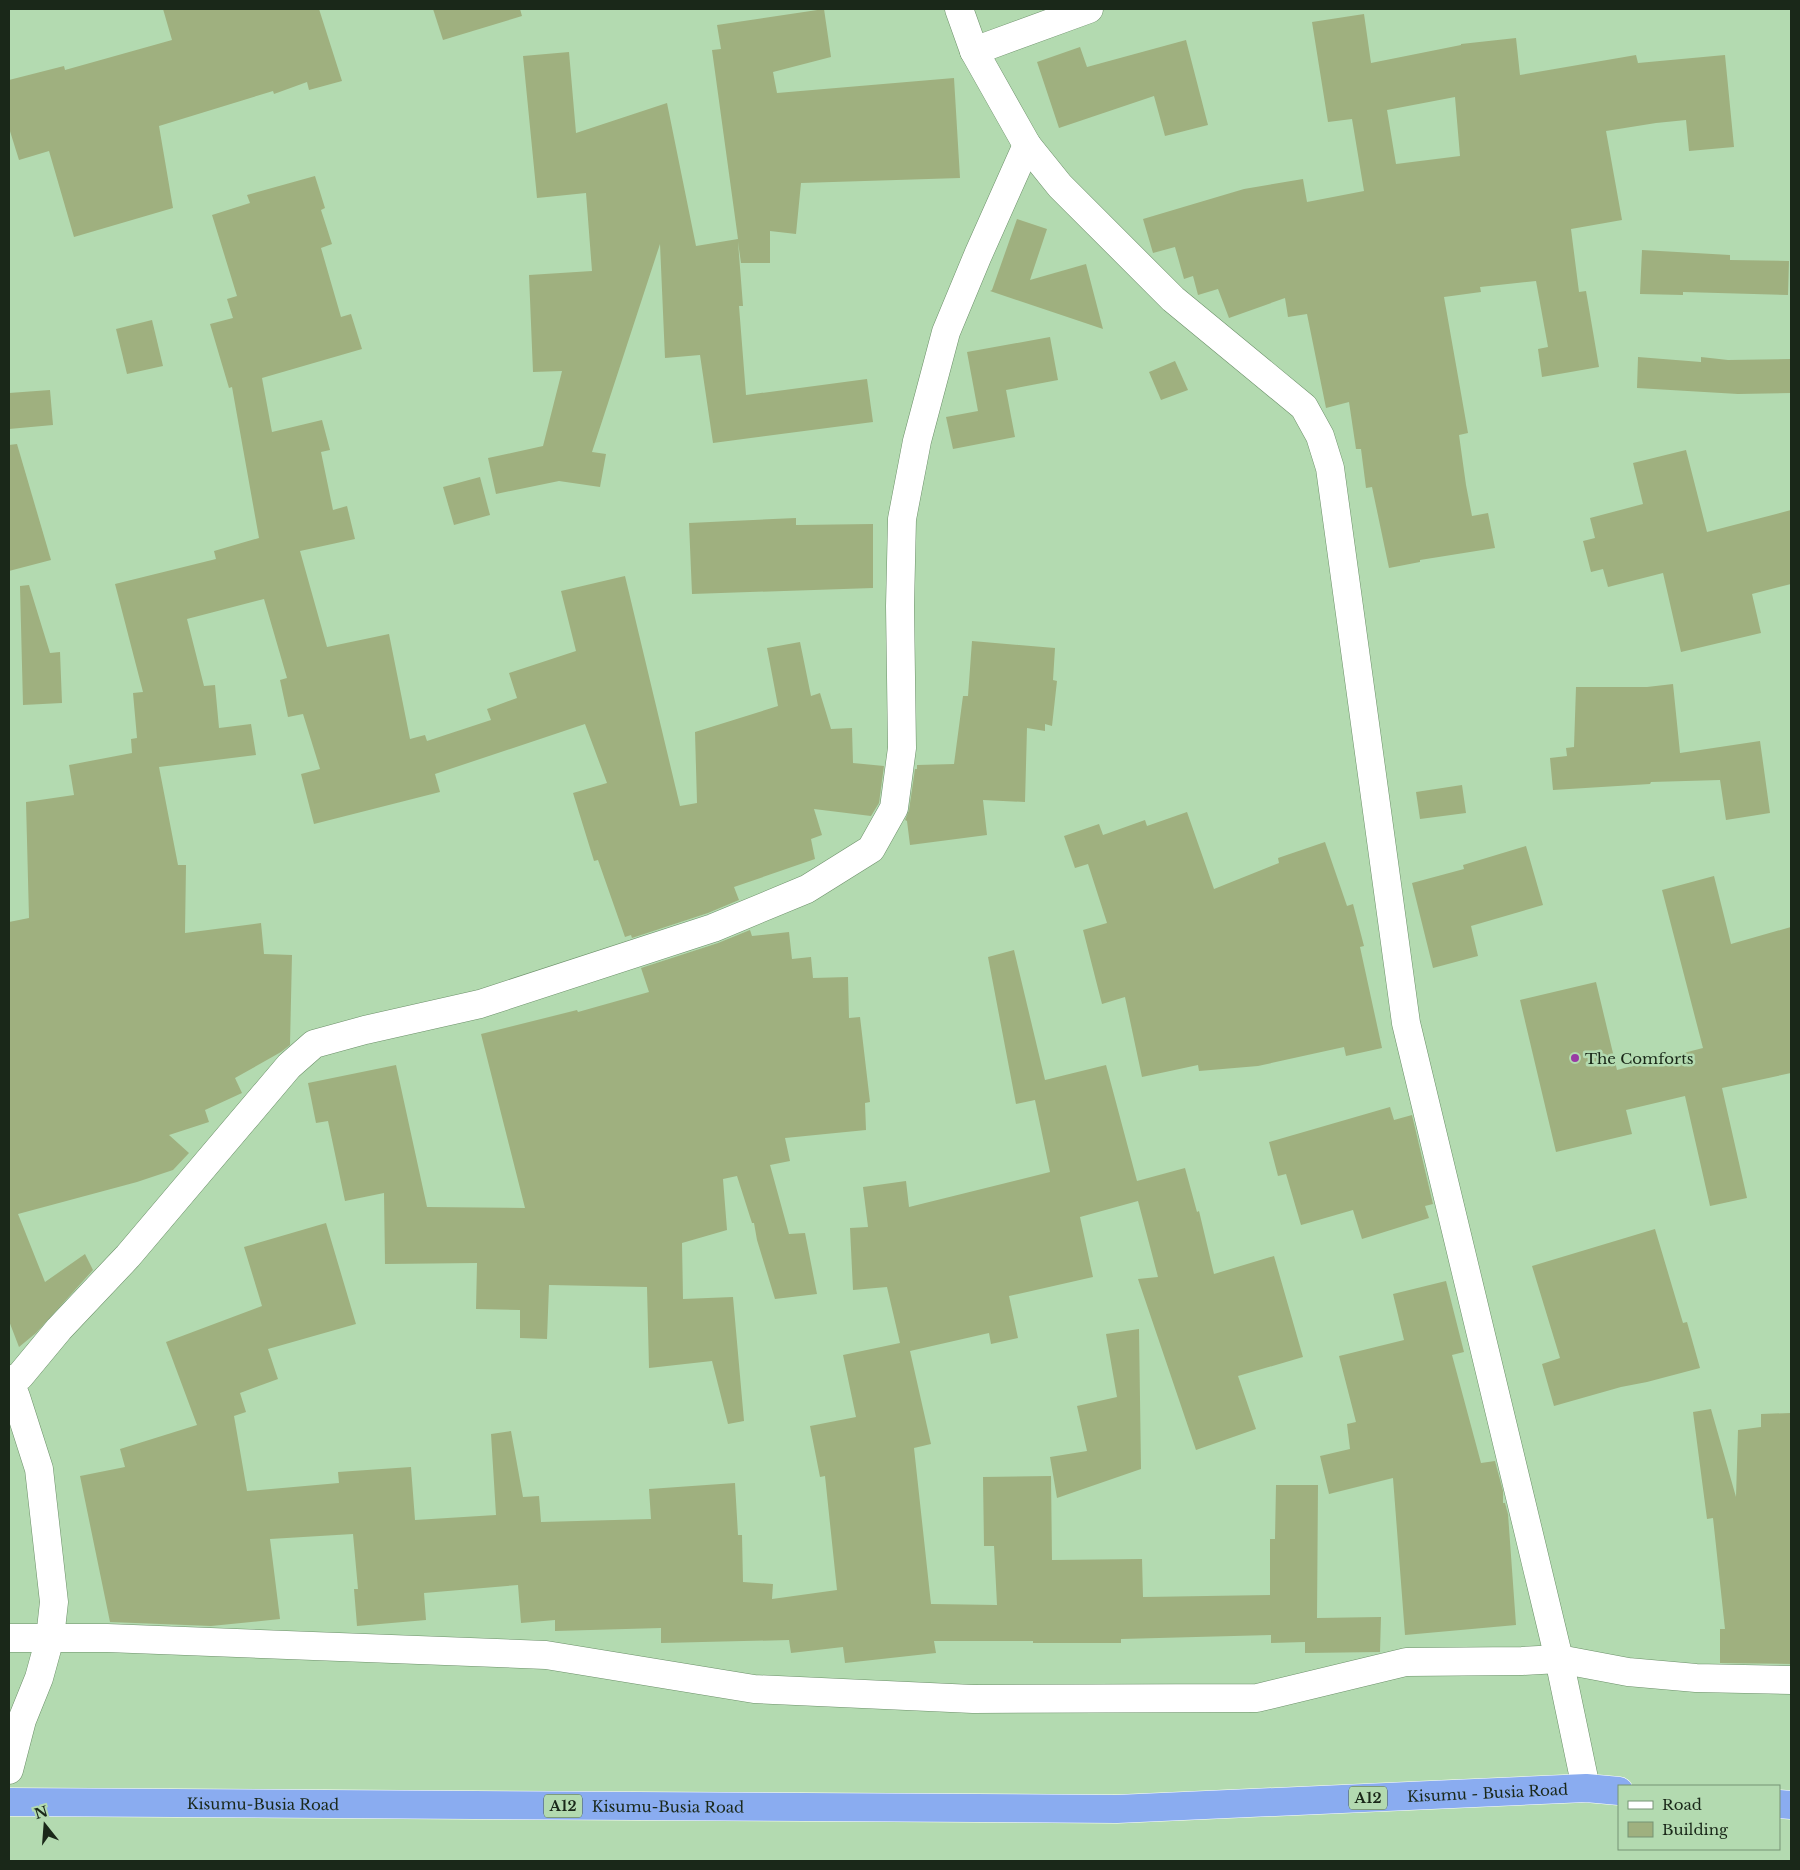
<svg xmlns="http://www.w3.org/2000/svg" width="1800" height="1870" viewBox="0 0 1800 1870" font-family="'Libre Baskerville',serif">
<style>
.building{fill:#9fb07f;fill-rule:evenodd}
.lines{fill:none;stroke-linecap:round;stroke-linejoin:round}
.minor-casing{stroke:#6c9069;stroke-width:29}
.trunk-casing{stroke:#fff;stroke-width:29}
.minor{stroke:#fff;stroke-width:28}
.trunk{stroke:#8aacf0;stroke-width:28}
.poi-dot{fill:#993ba4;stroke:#b3dab0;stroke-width:2}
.labels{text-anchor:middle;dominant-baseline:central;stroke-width:5;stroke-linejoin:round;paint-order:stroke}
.shield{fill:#b3dab0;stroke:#485d46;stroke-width:1}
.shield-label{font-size:14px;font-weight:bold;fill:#1a2819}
.poi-label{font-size:15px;fill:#1a2819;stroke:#b3dab0;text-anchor:start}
.street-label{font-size:15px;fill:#1a2819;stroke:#b3dab0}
</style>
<rect width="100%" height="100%" fill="#b3dab0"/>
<g class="building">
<polygon points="163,9 319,9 342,81 309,90 307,82 274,94 273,91 159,126 173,208 74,237 49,151 19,160 9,128 9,80 64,66 65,70 172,40"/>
<polygon points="433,9 520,9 522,16 443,40"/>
<polygon points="824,9 831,57 773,72 777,93 954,78 960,178 801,183 796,234 770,231 770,263 741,263 738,242 743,306 739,306 746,395 867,379 873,422 713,443 700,355 665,358 660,244 592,452 606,454 600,487 559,481 496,494 488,458 543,446 562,371 533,372 529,275 592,271 586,193 537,198 523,56 569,52 576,133 667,103 696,246 738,239 712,50 721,49 717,25"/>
<path d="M1364,14L1371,63L1461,45V44L1516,38L1520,75L1636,55L1638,63L1725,55L1734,147L1689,151L1686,120L1656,123L1606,131L1622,220L1571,229L1579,292L1586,291L1599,367L1542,377L1538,349L1548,347L1536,281L1480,287L1481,292L1444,297L1468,433L1459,435L1466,485L1472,516L1488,513L1495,548L1420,560V562L1389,568L1372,487L1366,488L1361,449H1356L1349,402L1326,408L1307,314L1288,317L1285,298L1229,318L1218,289L1198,295L1193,276L1184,279L1175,247L1153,253L1143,219L1244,189L1303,179L1307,202L1364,191L1352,119L1328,122L1312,22ZM1455,97L1460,156L1396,164L1387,110Z"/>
<polygon points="1186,40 1208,125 1165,136 1154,96 1059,128 1037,62 1080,47 1087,67"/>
<polygon points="315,176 325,208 321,210 332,244 321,248 341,317 351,314 362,349 262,378 272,432 322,420 330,450 321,452 333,510 347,506 355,539 300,551 327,647 389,634 410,739 425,735 427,741 491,720 487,709 517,698 509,673 576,651 561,591 625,576 680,806 697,803 695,732 778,706 767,648 800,642 811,696 820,693 831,729 852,728 853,763 884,766 879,803 871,816 814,809 822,835 811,839 815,859 734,887 739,900 708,913 632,938 631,935 625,937 598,860 594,861 573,793 607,783 585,724 435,774 440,792 314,824 301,774 320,769 303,714 288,717 280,680 287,678 264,599 187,619 204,686 215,685 219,728 251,724 256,755 159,767 178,865 186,865 185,933 261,923 264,954 292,955 290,1045 281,1052 235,1078 242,1093 205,1110 209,1122 169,1135 189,1153 173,1170 137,1182 18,1214 45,1282 85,1254 93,1270 36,1333 19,1347 9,1321 9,922 29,918 26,802 74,795 69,765 132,753 131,739 137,738 133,693 143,692 115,584 216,559 214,551 259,538 232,387 229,388 210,324 233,318 227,299 237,296 212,215 250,203 247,195"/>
<polygon points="1017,219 1047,229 1030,280 1086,264 1103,329 990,291 992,290"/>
<polygon points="1642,250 1730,255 1730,260 1789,261 1788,295 1683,292 1683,295 1640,294"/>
<polygon points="152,320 163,366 127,374 116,329"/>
<polygon points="1050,337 1058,380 1006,390 1015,437 953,449 946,417 978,411 967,352"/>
<polygon points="1638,357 1701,362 1701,357 1728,360 1791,359 1791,393 1738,394 1637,388"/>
<polygon points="1175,361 1188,390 1161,400 1149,372"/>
<polygon points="50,390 53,425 9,429 9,393"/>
<polygon points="17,444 51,560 9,571 9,445"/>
<polygon points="1686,450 1707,532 1791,510 1791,584 1752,594 1761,633 1681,652 1663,573 1608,587 1603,569 1591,572 1583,541 1595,538 1590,518 1643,504 1633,463"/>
<polygon points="480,477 490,515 454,525 443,487"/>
<polygon points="796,518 796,525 873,524 873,588 692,594 689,523"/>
<polygon points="29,585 50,653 60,652 62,703 23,705 20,586"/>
<polygon points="972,641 1055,648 1053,680 1057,681 1052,726 1045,724 1045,731 1027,728 1025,802 983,800 987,835 910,845 907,821 905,820 909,810 915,769 917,769 917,765 954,764 963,696 968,696"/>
<polygon points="1673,684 1680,753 1760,741 1770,813 1726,820 1720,780 1651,782 1650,784 1553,790 1550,758 1567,756 1566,748 1574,747 1576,687 1647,687"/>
<polygon points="1462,785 1466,813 1420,819 1416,792"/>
<polygon points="1187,812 1214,889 1279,863 1278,858 1325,842 1347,906 1353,904 1364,946 1360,947 1382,1048 1346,1056 1344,1047 1258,1066 1199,1071 1198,1065 1142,1077 1125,997 1102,1004 1083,930 1107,923 1088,864 1075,868 1064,836 1099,824 1103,835 1145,820 1147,826"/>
<polygon points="1526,846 1543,905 1471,926 1478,956 1433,968 1412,883 1464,869 1463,865"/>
<polygon points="1714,876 1731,944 1791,927 1791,1073 1722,1088 1747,1198 1710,1206 1685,1096 1626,1110 1632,1134 1556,1152 1520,1000 1596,982 1617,1070 1703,1048 1662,890"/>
<polygon points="750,930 752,936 789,932 792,959 811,957 813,978 848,977 849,1018 860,1017 870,1102 865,1103 866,1130 785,1138 790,1161 770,1165 789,1234 805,1233 817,1294 775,1299 757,1240 754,1223 752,1223 737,1176 723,1179 727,1230 682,1243 683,1299 733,1297 744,1421 728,1424 712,1361 649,1368 647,1287 549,1285 547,1339 520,1338 520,1310 476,1309 477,1263 385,1264 384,1193 345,1201 328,1121 316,1123 308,1083 396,1065 427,1207 525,1208 481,1034 577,1010 578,1012 649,992 641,968 718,943"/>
<polygon points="1014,950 1045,1080 1106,1065 1137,1181 1185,1168 1197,1212 1199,1211 1214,1274 1274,1256 1303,1357 1238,1376 1256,1429 1196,1450 1138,1279 1158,1277 1138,1201 1080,1217 1093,1277 1009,1296 1018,1338 991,1344 989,1333 910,1351 931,1444 914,1448 931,1604 997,1605 994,1546 984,1546 983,1477 1051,1476 1052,1560 1142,1559 1143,1597 1270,1595 1270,1539 1275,1539 1276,1485 1318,1485 1317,1618 1381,1617 1380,1652 1305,1653 1305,1642 1271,1643 1271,1635 1121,1639 1121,1643 1033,1643 1033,1641 934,1641 936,1653 845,1663 843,1647 791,1653 789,1640 661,1643 661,1628 555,1631 555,1620 521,1623 518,1585 424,1593 426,1620 357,1626 354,1589 358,1589 353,1534 270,1539 280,1619 211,1626 110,1622 80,1476 125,1467 120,1449 197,1425 166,1342 262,1306 244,1247 326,1223 356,1324 268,1349 278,1379 240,1393 246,1412 234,1416 247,1491 339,1483 338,1472 411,1467 415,1520 496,1515 491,1434 511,1431 523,1497 539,1496 541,1522 651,1519 649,1489 735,1483 738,1535 742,1535 743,1582 773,1584 772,1599 837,1590 825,1476 820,1477 810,1426 856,1417 843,1355 900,1343 887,1287 853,1290 850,1228 868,1227 863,1187 906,1181 909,1207 1050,1172 1035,1100 1016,1104 988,957"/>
<polygon points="1390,1107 1394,1120 1412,1115 1433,1204 1425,1206 1429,1218 1362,1239 1353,1210 1301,1225 1286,1174 1278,1176 1269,1142"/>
<polygon points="1655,1229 1683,1323 1687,1322 1700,1368 1647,1382 1621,1387 1554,1406 1542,1364 1560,1358 1532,1266"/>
<polygon points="1446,1281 1464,1352 1452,1355 1481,1463 1495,1461 1503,1491 1503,1503 1505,1503 1508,1514 1516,1625 1405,1635 1393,1478 1329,1494 1320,1456 1350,1449 1347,1424 1356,1422 1339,1356 1404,1340 1393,1294"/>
<polygon points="1139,1329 1141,1469 1057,1498 1050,1457 1087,1451 1077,1406 1117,1397 1106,1334"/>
<polygon points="1711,1409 1736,1497 1738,1430 1761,1427 1761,1414 1791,1413 1791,1664 1720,1663 1720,1629 1725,1629 1713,1518 1707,1519 1693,1412"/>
</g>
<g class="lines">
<g class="minor-casing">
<g id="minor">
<polyline points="959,9 974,51 1027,145 1060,186 1173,299 1304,407 1320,436 1330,468 1406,1023 1559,1659 1586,1788"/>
<polyline points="974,51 1089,9"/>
<polyline points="20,1376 59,1329 128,1256 289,1066 314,1044 365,1030 480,1004 713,928 807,889 871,849 894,808 902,748 900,606 902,519 917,441 946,332 978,255 1027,145"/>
<polyline points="9,1379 16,1397 39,1469 54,1602 50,1638 39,1678 22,1720 9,1770"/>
<polyline points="9,1638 107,1638 546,1655 754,1689 973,1699 1257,1698 1406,1662 1522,1661 1559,1659 1628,1672 1696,1678 1791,1680"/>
</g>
</g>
<g class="trunk-casing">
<g id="trunk">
<path id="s1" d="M9,1802L1117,1809L1586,1788L1619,1791"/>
<polyline points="1779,1804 1791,1805"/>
</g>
</g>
<use href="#minor" class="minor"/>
<use href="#trunk" class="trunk"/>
</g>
<circle class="poi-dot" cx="1575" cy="1058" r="5"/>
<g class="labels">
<g class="shield">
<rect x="1349" y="1786.5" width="38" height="23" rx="4"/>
<rect x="544" y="1794.5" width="38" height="23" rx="4"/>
</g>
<g class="shield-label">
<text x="1368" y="1798">A12</text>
<text x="563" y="1806">A12</text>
</g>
<g class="poi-label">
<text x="1585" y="1058">The Comforts</text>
</g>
<g class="street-label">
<text stroke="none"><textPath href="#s1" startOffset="1479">Kisumu - Busia Road</textPath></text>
<text stroke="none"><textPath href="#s1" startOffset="254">Kisumu-Busia Road</textPath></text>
<text stroke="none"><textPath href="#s1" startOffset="659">Kisumu-Busia Road</textPath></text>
</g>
</g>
<rect width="1800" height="1870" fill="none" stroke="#1a2819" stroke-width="20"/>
<rect x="1618" y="1785" width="162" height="65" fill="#b3dab0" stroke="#769374"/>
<rect x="1628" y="1801" width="25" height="8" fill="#ffffff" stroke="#769374"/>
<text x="1662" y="1810" font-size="15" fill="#1a2819">Road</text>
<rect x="1628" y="1822" width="25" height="15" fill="#9fb07f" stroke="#769374"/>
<text x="1662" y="1835" font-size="15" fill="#1a2819">Building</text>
<g transform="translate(45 1825) rotate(343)" stroke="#b3dab0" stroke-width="4" paint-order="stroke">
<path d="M0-4L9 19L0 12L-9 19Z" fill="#1a2819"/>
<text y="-8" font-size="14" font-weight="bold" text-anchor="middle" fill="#1a2819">N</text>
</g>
</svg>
